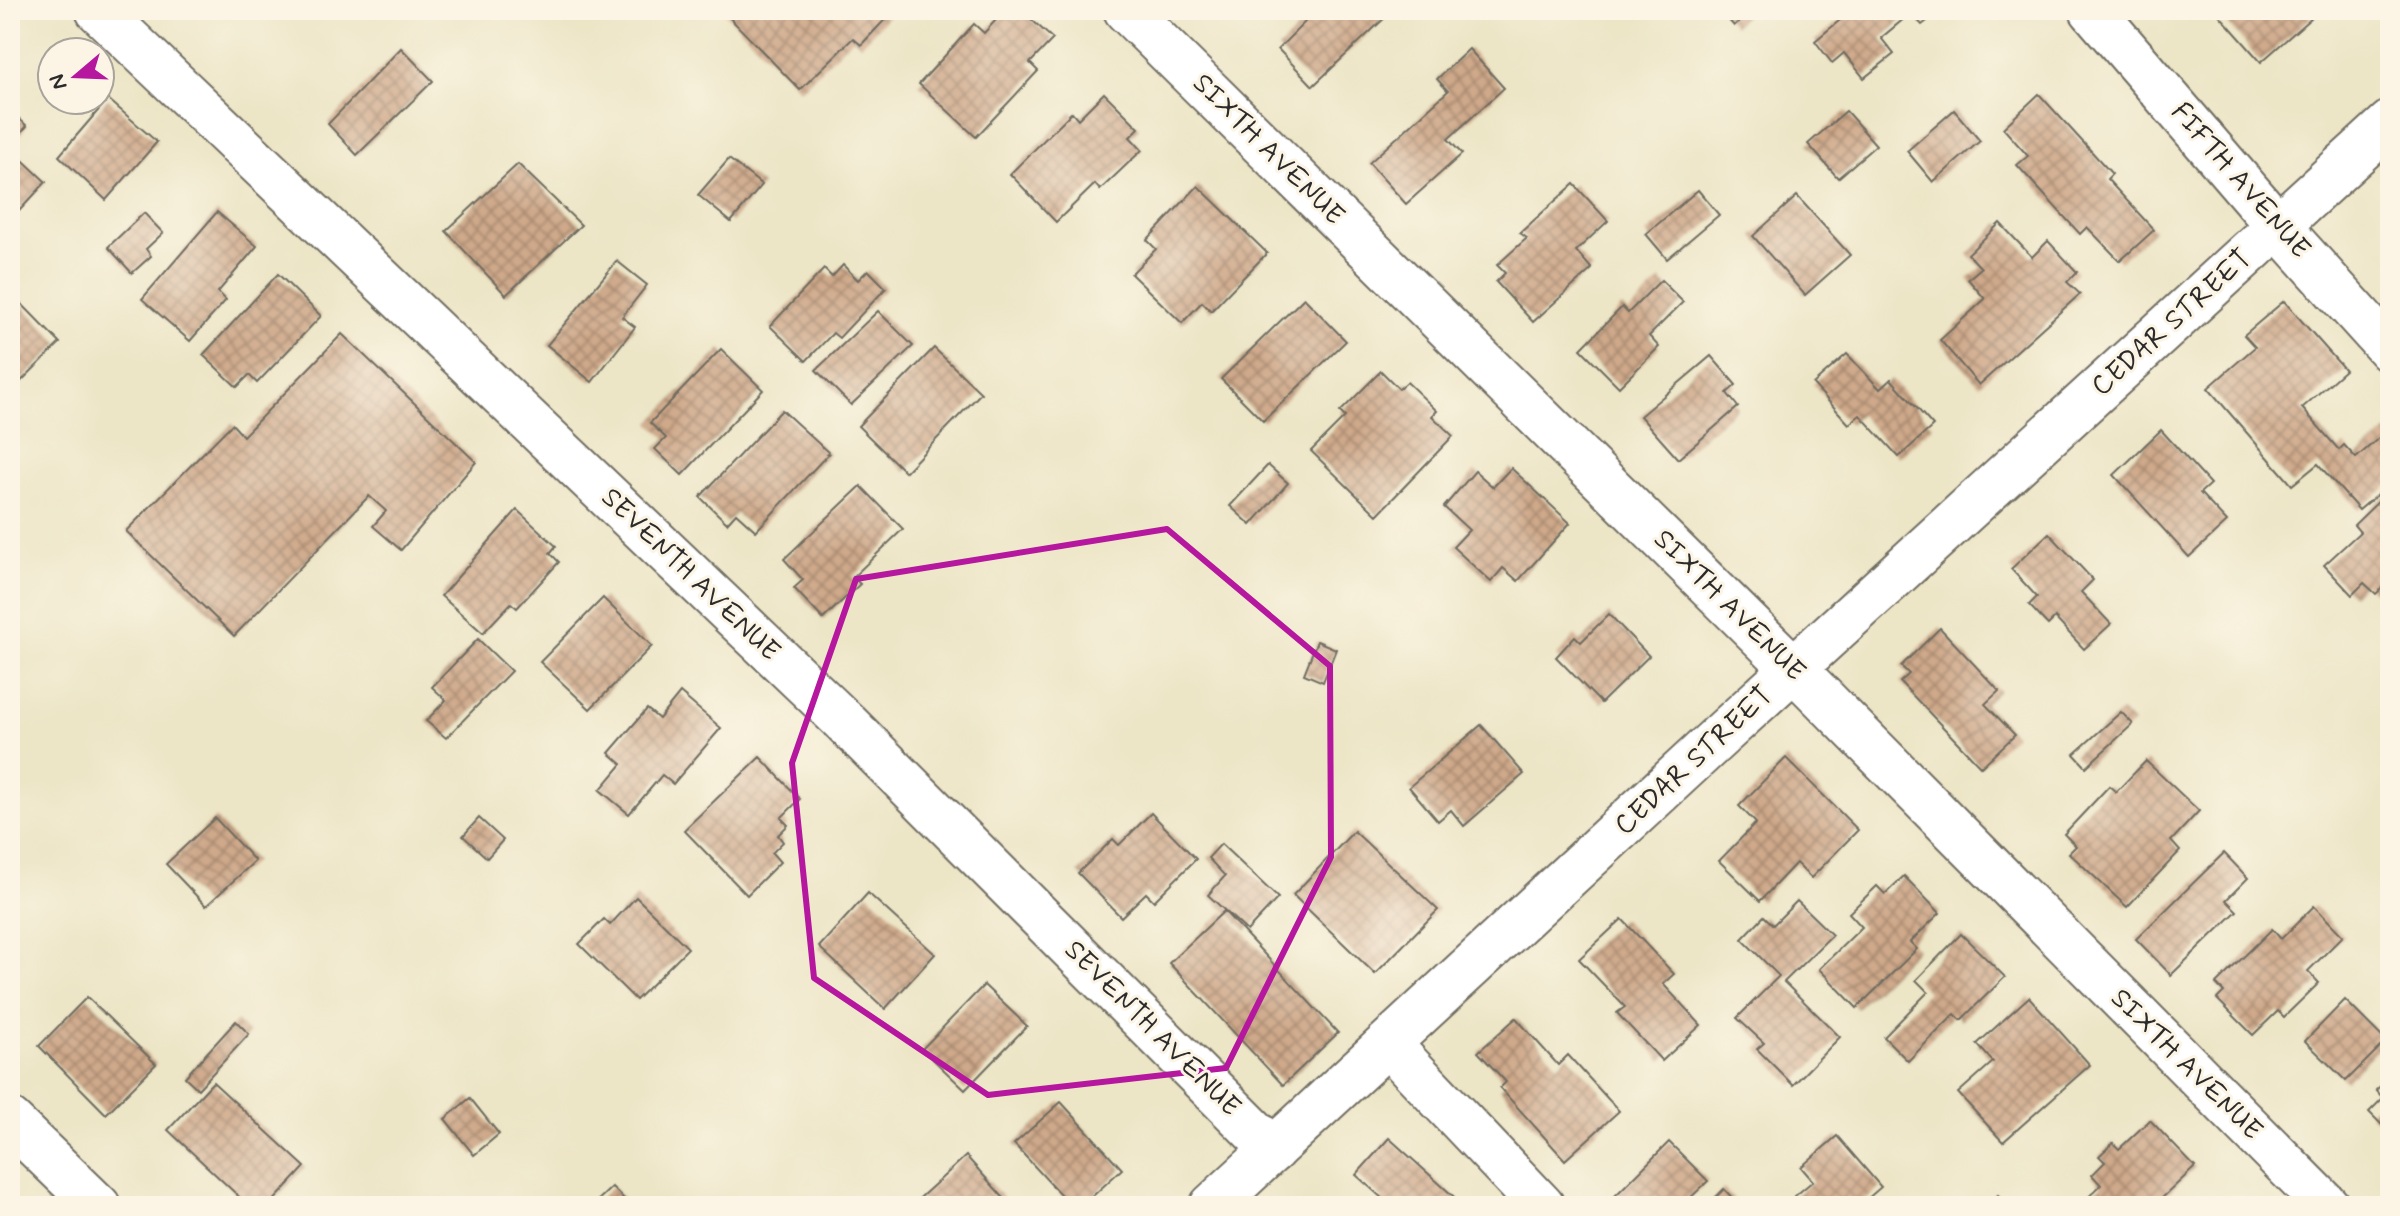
<svg xmlns="http://www.w3.org/2000/svg" width="2400" height="1216" viewBox="0 0 2400 1216" font-family="Mynerve,sans-serif">
<style>
.building{fill:url(#building-cross-hatch)}
.lines{fill:none;stroke-linecap:round;stroke-linejoin:round}
.minor-casing{stroke:#6f6c61;stroke-width:48}
.minor{stroke:#fff;stroke-width:44}
.marked{fill:none;stroke:#b5179e;stroke-width:6;stroke-linejoin:round}
.labels{text-anchor:middle;dominant-baseline:central;stroke-width:6;stroke-linejoin:round;paint-order:stroke}
.street-label{font-size:28px;fill:#2b2b2b;stroke:#fcf5e5}
</style>
<defs>
<pattern id="building-cross-hatch" width="8" height="8" patternUnits="userSpaceOnUse" patternTransform="scale(2)"><rect width="8" height="8" fill="#cfa98a"/><path d="M0 0l8 8M0 8l8-8" fill="none" stroke="#a88a71"/></pattern>
</defs>
<rect width="100%" height="100%" fill="#fcf5e5"/>
<filter id="ink" filterUnits="userSpaceOnUse"><feTurbulence type="fractalNoise" baseFrequency=".0125" numOctaves="2"/><feDisplacementMap in="SourceGraphic" scale="16" xChannelSelector="R" yChannelSelector="G"/><feConvolveMatrix kernelMatrix="1 2 1 2 8 2 1 2 1" color-interpolation-filters="sRGB"/></filter>
<filter id="wash" filterUnits="userSpaceOnUse"><feTurbulence type="fractalNoise" baseFrequency=".006" numOctaves="4" result="noise"/><feDisplacementMap in="SourceGraphic" scale="32" xChannelSelector="R" yChannelSelector="G"/><feGaussianBlur stdDeviation="1.8" result="paint"/><feColorMatrix in="noise" values="0 0 0 0 0 0 0 0 0 0 0 0 0 0 0 0 0 1.4 0 .05"/><feComposite in="paint" operator="in"/></filter>
<g filter="url(#wash)">
<rect width="100%" height="100%" fill="#ece5c6"/>
<g id="blocks">
<g class="building">
<polygon points="722,10 894,10 861,45 853,38 800,90"/>
<polygon points="1005,10 1021,10 1053,39 1030,63 1038,71 976,137 919,84 974,24 984,33"/>
<polygon points="1304,10 1393,10 1313,86 1278,49 1305,22 1299,15"/>
<polygon points="1720,10 1751,10 1734,26"/>
<polygon points="1852,10 1941,10 1922,25 1911,13 1881,38 1894,54 1864,78 1844,53 1832,63 1815,41"/>
<polygon points="2215,10 2320,10 2261,62"/>
<polygon points="401,48 433,81 357,155 328,124"/>
<polygon points="1469,49 1504,88 1448,139 1462,154 1406,204 1369,163 1448,91 1437,79"/>
<polygon points="1104,93 1139,128 1130,137 1142,150 1100,190 1095,184 1056,222 1010,174 1072,112 1078,119"/>
<polygon points="2039,94 2112,174 2107,179 2154,230 2120,261 2087,227 2080,234 2017,165 2028,156 2003,128"/>
<polygon points="108,99 157,142 106,200 59,156"/>
<polygon points="10,110 27,126 10,145"/>
<polygon points="1954,110 1980,141 1933,182 1907,151"/>
<polygon points="1846,111 1876,145 1838,178 1808,144"/>
<polygon points="10,148 46,182 20,210 10,200"/>
<polygon points="729,159 762,185 731,222 698,195"/>
<polygon points="518,164 581,225 506,295 446,231"/>
<polygon points="1574,184 1608,221 1576,251 1592,269 1533,322 1496,282 1505,273 1497,265 1527,238 1520,233"/>
<polygon points="1198,186 1267,253 1211,311 1202,302 1182,323 1131,274 1156,249 1147,240"/>
<polygon points="1698,190 1719,215 1667,259 1646,234"/>
<polygon points="1797,196 1850,255 1805,295 1753,236"/>
<polygon points="217,212 257,246 218,292 226,300 190,341 142,299"/>
<polygon points="144,213 163,233 146,249 151,256 132,273 108,247"/>
<polygon points="2000,223 2032,257 2048,241 2077,272 2067,282 2080,294 1979,385 1940,340 1985,299 1968,279 1981,268 1968,254"/>
<polygon points="617,261 647,285 622,317 635,327 592,382 547,345"/>
<polygon points="843,265 858,280 868,270 886,288 839,338 833,333 806,361 770,326 824,269 832,277"/>
<polygon points="278,274 321,316 257,383 249,375 237,387 203,355"/>
<polygon points="1661,280 1683,302 1649,336 1659,347 1619,387 1581,349 1622,307 1628,313"/>
<polygon points="10,292 60,343 10,392"/>
<polygon points="1304,298 1346,341 1263,421 1221,379"/>
<polygon points="2284,301 2345,370 2302,408 2339,450 2344,445 2356,458 2388,430 2390,433 2390,484 2359,510 2318,464 2292,485 2208,388 2255,347 2244,335"/>
<polygon points="878,311 913,346 851,405 816,370"/>
<polygon points="342,334 476,462 401,550 373,526 386,511 369,496 234,636 126,531 232,424 243,436"/>
<polygon points="934,348 981,393 905,472 858,426"/>
<polygon points="721,349 763,390 682,475 655,449 666,438 650,423"/>
<polygon points="1847,354 1880,389 1891,379 1933,426 1899,457 1860,415 1849,424 1813,384"/>
<polygon points="1711,356 1736,385 1727,393 1738,407 1678,459 1640,416"/>
<polygon points="1381,371 1399,389 1407,382 1437,411 1432,416 1453,436 1377,515 1311,451 1345,417 1340,412"/>
<polygon points="782,410 829,453 756,531 736,513 727,523 700,497"/>
<polygon points="2161,430 2210,484 2200,493 2227,522 2189,557 2114,475"/>
<polygon points="1268,465 1288,483 1251,525 1230,506"/>
<polygon points="1511,468 1570,523 1518,581 1503,568 1491,582 1453,547 1469,530 1444,507 1475,471 1493,487"/>
<polygon points="861,486 903,529 853,577 860,584 823,619 794,588 803,580 784,559"/>
<polygon points="2385,495 2390,500 2390,581 2376,594 2364,583 2352,595 2324,565 2360,532 2354,525"/>
<polygon points="517,510 556,546 550,553 559,562 517,608 511,603 483,633 441,596"/>
<polygon points="2049,533 2093,580 2081,592 2111,624 2084,649 2055,618 2048,625 2029,605 2037,597 2011,569"/>
<polygon points="603,598 652,646 590,709 540,662"/>
<polygon points="1609,614 1649,656 1601,703 1556,657 1575,636 1581,642"/>
<polygon points="1940,628 1999,691 1985,704 2015,735 1981,767 1900,682 1909,674 1901,666"/>
<polygon points="478,639 511,671 446,738 426,721 446,700 432,687"/>
<polygon points="1317,641 1336,649 1323,682 1304,674"/>
<polygon points="680,693 721,728 673,784 662,775 629,814 600,790 622,764 609,753 647,709 659,719"/>
<polygon points="2121,712 2133,724 2086,767 2074,754"/>
<polygon points="1481,725 1524,774 1464,826 1451,810 1438,821 1409,787"/>
<polygon points="760,757 800,799 781,818 788,825 778,835 783,842 772,853 780,862 747,895 684,830"/>
<polygon points="1786,758 1858,830 1811,878 1796,863 1760,901 1719,861 1756,823 1739,806"/>
<polygon points="2146,761 2199,811 2171,841 2180,851 2127,907 2069,853 2076,846 2064,834 2109,786 2116,792"/>
<polygon points="1151,813 1196,859 1154,901 1146,893 1121,917 1078,873 1113,839 1119,845"/>
<polygon points="215,818 255,861 206,906 166,864"/>
<polygon points="479,818 503,840 487,858 463,836"/>
<polygon points="1354,831 1438,910 1375,974 1293,895"/>
<polygon points="1221,844 1278,898 1247,931 1208,895 1225,876 1208,858"/>
<polygon points="2224,853 2248,878 2226,900 2237,911 2171,975 2136,939"/>
<polygon points="1904,876 1940,913 1910,942 1917,949 1857,1008 1819,969 1862,927 1849,913 1877,886 1885,894"/>
<polygon points="868,893 935,954 885,1009 819,947"/>
<polygon points="636,897 688,948 636,1000 579,944 604,919 610,925"/>
<polygon points="1797,901 1832,935 1784,982 1840,1037 1793,1085 1757,1049 1764,1043 1737,1018 1779,976 1742,939 1764,916 1773,925"/>
<polygon points="2314,906 2343,936 2308,971 2319,983 2284,1017 2278,1011 2253,1035 2217,999 2224,992 2216,984 2272,929 2281,939"/>
<polygon points="1224,911 1338,1033 1283,1085 1169,963"/>
<polygon points="1622,919 1674,974 1663,984 1701,1025 1662,1061 1617,1013 1625,1007 1579,959"/>
<polygon points="1961,934 2005,977 1961,1020 1955,1014 1908,1061 1884,1037 1928,992 1916,980"/>
<polygon points="984,985 1027,1026 965,1090 922,1049"/>
<polygon points="87,997 156,1064 106,1114 39,1046"/>
<polygon points="2029,997 2090,1065 2003,1142 1958,1093 1993,1062 1977,1044"/>
<polygon points="2345,1000 2386,1041 2346,1081 2305,1041"/>
<polygon points="1516,1018 1558,1065 1568,1055 1619,1111 1565,1160 1500,1088 1506,1082 1478,1052"/>
<polygon points="236,1021 249,1034 198,1089 185,1077"/>
<polygon points="2390,1077 2390,1133 2369,1112 2383,1098 2376,1090"/>
<polygon points="213,1082 305,1167 269,1206 249,1206 168,1130"/>
<polygon points="470,1098 499,1134 474,1155 445,1119"/>
<polygon points="1061,1102 1122,1169 1082,1206 1071,1206 1014,1144"/>
<polygon points="2150,1120 2195,1167 2160,1200 2165,1206 2079,1206 2101,1185 2092,1175 2105,1162 2099,1156 2113,1143 2119,1149"/>
<polygon points="1837,1136 1881,1187 1859,1206 1783,1206 1813,1181 1801,1167"/>
<polygon points="1389,1138 1462,1204 1461,1206 1376,1206 1383,1199 1356,1175"/>
<polygon points="1669,1142 1708,1181 1682,1206 1611,1206 1608,1203"/>
<polygon points="966,1156 1011,1206 911,1206"/>
<polygon points="612,1187 631,1206 592,1206"/>
<polygon points="1724,1189 1740,1206 1707,1206"/>
<polygon points="1998,1195 2010,1206 1987,1206"/>
</g>
</g>
</g>
<g filter="url(#ink)">
<use href="#blocks" fill-opacity="0" stroke="#6f6c61" stroke-width="2"/>
<g class="lines">
<g class="minor-casing">
<g id="minor">
<polyline points="98,10 846,723 1273,1150"/>
<polyline points="1126,10 1794,669 2327,1206"/>
<polyline points="2092,10 2278,226 2390,350"/>
<polyline points="1388,1044 1542,1206"/>
<polyline points="10,1121 98,1206"/>
<polyline points="1212,1206 1710,745 2390,123"/>
</g>
</g>
<use href="#minor" class="minor"/>
</g>
</g>
<path class="marked" d="M1167,529L1330,666L1331,857L1226,1068L988,1095L814,978L792,763L856,579Z"/>
<g class="labels">
<g class="street-label">
<text transform="translate(1268 150) rotate(45)">SIXTH AVENUE</text>
<text transform="translate(2240 181) rotate(49)">FIFTH AVENUE</text>
<text transform="translate(2172 323) rotate(-42)">CEDAR STREET</text>
<text transform="translate(690 575) rotate(44)">SEVENTH AVENUE</text>
<text transform="translate(1729 606) rotate(45)">SIXTH AVENUE</text>
<text transform="translate(1694 761) rotate(-43)">CEDAR STREET</text>
<text transform="translate(1152 1029) rotate(45)">SEVENTH AVENUE</text>
<text transform="translate(2186 1065) rotate(45)">SIXTH AVENUE</text>
</g>
</g>
<rect width="2400" height="1216" fill="none" stroke="#fcf5e5" stroke-width="40"/>
<g transform="translate(76 76) rotate(251)"><circle r="38" fill="#fcf5e5" stroke="#a8a49b" stroke-width="2"/>
<path d="M0-6L14 30L0 20L-14 30Z" fill="#b5179e"/>
<text y="-12" font-size="22" font-weight="bold" text-anchor="middle" fill="#2b2b2b">N</text>
</g>
</svg>
